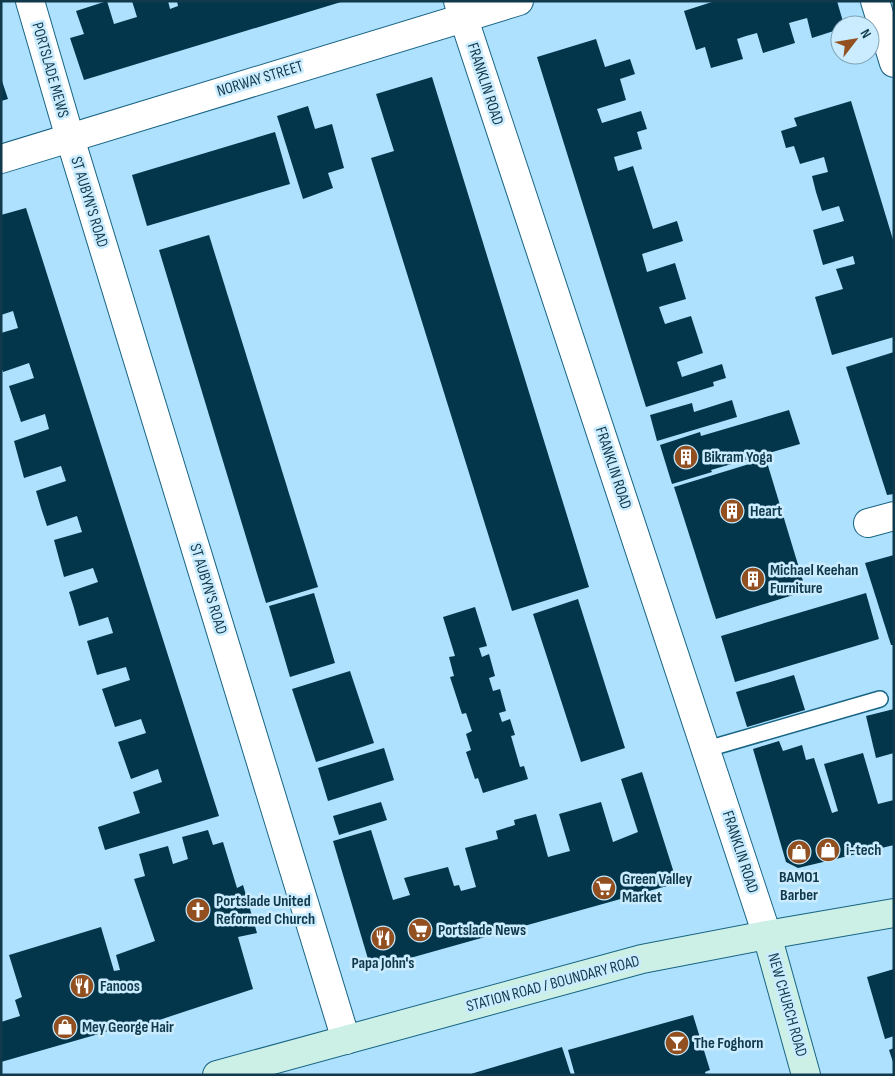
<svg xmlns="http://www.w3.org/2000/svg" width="895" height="1076" viewBox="0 0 895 1076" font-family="'Sofia Sans Condensed',sans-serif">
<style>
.building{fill:#03364b}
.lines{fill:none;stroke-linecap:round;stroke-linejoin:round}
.service-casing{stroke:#186484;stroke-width:18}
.minor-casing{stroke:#186484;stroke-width:30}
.secondary-casing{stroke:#186484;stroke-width:30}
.service{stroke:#fff;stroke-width:15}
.minor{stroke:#fff;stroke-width:28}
.secondary{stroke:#ccefe6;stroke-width:28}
.labels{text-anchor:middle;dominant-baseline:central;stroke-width:5;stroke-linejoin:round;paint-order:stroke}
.street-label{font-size:16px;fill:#11394c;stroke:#caecfe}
.poi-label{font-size:16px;font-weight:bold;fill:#11394c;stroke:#caecfe;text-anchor:start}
</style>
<rect width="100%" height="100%" fill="#aee1fd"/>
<g class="building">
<polygon points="107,1 114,24 137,17 132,1 168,1 170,9 178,6 177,1 341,2 84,80 70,38 84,34 76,11"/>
<polygon points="715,1 837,1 844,25 840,25 840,29 812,38 807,18 789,23 795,43 763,53 757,33 746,36 737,39 743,59 711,68 705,47 696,50 684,11"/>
<polygon points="596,39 605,67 630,59 635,74 620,79 626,100 597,109 602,123 641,111 647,129 637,132 642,149 614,157 618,171 633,166 653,229 677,221 683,241 642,254 647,272 675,263 686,299 659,307 665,324 691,316 703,353 677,362 682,377 722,364 726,378 713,382 714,386 646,407 537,57"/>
<polygon points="432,77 589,587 512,611 371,158 394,151 376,94"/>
<polygon points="1,78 8,99 1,101"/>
<polygon points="851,101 894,243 894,337 832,355 815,297 843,289 836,269 855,264 853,256 823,265 813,230 844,221 839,206 822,211 816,192 812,176 828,172 824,157 800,164 794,146 786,148 781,131 797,126 794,118"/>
<polygon points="308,106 315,129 332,124 344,168 328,173 333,188 303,199 277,116"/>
<polygon points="275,132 290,184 147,226 132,175"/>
<polygon points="26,208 219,816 105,850 98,827 140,813 133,792 162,782 158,769 131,779 118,742 146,733 141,719 115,727 102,689 130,680 126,667 97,675 87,641 113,633 108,617 79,626 74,608 69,592 98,582 93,568 64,577 54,540 82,532 77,516 47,526 41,508 36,491 66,481 61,466 24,478 14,441 49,429 45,414 21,422 9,386 34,378 29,363 3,372 1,367 1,333 18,328 13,311 1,315 1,215"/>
<polygon points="209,235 318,587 266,603 159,250"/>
<polygon points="894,352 894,494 887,495 846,367"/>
<polygon points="732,400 737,417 657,441 650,415 692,403 694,412"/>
<polygon points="789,410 800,444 711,470 712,472 672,484 660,445 700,432 701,436"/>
<polygon points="766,459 806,591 716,619 674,487"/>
<polygon points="894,555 894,645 891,645 865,563"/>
<polygon points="314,593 335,663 290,677 269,606"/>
<polygon points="866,593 879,639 735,682 721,636"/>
<polygon points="578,599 625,748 581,762 533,614"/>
<polygon points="475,607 487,646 479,648 482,657 489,654 495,676 489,678 493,691 500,689 506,711 499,713 502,722 510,719 515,735 511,736 520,767 524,766 528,779 483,793 478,778 475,779 466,752 471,750 466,734 472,731 466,713 462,714 450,677 454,676 449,657 455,656 443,617"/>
<polygon points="350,671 374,743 316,762 292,689"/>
<polygon points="794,675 805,710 747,727 736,692"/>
<polygon points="894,709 894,753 876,758 866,716"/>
<polygon points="779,741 783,751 802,745 806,760 814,758 832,813 838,811 824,764 863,753 878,804 894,800 894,845 798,868 786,862 753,749"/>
<polygon points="384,748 394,780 328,801 318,768"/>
<polygon points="642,772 674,873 667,886 371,969 333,841 371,830 393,900 410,895 404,878 448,867 454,886 459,885 461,891 476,887 465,848 498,839 496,831 515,825 514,820 536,814 548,857 570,851 559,814 601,802 613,842 638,832 621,779"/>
<polygon points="381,802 387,820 339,835 333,816"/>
<polygon points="208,830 213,845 223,842 237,888 243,885 257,933 238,937 253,989 138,1027 137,1023 1,1062 1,1022 20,1016 15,1000 22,997 9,955 101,927 114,971 120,970 116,955 155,941 134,879 145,876 139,854 168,846 173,864 188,859 182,837"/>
<polygon points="894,969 894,1036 885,1039 867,977"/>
<polygon points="693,1015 710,1070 705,1072 706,1075 575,1075 568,1050"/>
<polygon points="562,1047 571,1075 469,1075 474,1073"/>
<polygon points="894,1048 894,1062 893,1062 889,1050"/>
</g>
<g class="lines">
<g class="service-casing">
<polyline id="service" points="707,749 880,699"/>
</g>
<g class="minor-casing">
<g id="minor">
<polyline points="30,1 70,138 346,1040"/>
<polyline points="458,1 767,935"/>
<polyline points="875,1 894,63"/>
<polyline points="1,159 519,1"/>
<polyline points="868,523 894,516"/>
</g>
</g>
<g class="secondary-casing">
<g id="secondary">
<polyline points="767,935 806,1075"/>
<polyline points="217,1075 642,959 767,935 894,913"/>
</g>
</g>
<use href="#service" class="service"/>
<use href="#minor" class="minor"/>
<use href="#secondary" class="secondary"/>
</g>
<defs>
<g id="building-disc" transform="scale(1.25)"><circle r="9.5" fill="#924f20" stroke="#caecfe"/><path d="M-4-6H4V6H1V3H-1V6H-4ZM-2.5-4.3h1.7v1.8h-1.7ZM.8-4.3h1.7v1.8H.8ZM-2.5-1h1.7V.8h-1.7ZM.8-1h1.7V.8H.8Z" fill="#fff"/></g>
<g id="shop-disc" transform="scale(1.25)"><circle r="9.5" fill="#924f20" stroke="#caecfe"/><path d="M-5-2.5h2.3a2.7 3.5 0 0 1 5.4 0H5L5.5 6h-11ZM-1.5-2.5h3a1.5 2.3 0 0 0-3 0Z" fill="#fff"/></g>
<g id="supermarket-disc" transform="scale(1.25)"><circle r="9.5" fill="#924f20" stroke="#caecfe"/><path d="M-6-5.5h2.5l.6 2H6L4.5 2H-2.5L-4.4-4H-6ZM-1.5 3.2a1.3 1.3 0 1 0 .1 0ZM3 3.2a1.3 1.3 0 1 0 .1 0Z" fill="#fff"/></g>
<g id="church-disc" transform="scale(1.25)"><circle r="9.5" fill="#924f20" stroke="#caecfe"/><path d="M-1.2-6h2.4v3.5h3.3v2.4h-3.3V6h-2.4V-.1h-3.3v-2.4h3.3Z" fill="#fff"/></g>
<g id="restaurant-disc" transform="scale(1.25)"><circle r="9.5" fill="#924f20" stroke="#caecfe"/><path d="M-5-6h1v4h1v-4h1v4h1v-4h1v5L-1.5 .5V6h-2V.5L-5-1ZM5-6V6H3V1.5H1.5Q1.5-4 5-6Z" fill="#fff"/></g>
<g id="bar-disc" transform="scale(1.25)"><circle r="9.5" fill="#924f20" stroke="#caecfe"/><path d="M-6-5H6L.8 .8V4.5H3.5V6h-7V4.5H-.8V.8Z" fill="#fff"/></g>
</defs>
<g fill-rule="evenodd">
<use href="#building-disc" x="686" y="457"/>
<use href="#building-disc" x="732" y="511"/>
<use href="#building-disc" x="753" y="579"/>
<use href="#shop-disc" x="828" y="850"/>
<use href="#shop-disc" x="799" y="852"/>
<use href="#supermarket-disc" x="604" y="888"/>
<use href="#church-disc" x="198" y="910"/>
<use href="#supermarket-disc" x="420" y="930"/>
<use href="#restaurant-disc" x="383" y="938"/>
<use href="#restaurant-disc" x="82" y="986"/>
<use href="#shop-disc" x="65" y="1027"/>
<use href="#bar-disc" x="677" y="1043"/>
</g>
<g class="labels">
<g class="street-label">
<text transform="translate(50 70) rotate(74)">PORTSLADE MEWS</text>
<text transform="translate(260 79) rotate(-17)">NORWAY STREET</text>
<text transform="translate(485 84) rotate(72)">FRANKLIN ROAD</text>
<text transform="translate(89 202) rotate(73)">ST AUBYN'S ROAD</text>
<text transform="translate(613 468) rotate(72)">FRANKLIN ROAD</text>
<text transform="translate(208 589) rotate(73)">ST AUBYN'S ROAD</text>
<text transform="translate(740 852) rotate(72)">FRANKLIN ROAD</text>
<text transform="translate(553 984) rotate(-15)">STATION ROAD / BOUNDARY ROAD</text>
<text transform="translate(787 1005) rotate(74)">NEW CHURCH ROAD</text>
</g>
<g class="poi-label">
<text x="704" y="457">Bikram Yoga</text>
<text x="750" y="511">Heart</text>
<text x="770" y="570">Michael Keehan<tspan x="770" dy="18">Furniture</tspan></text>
<text x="846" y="850">i-tech</text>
<text x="799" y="877" text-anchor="middle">BAMO1<tspan x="799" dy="18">Barber</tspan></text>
<text x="622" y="879">Green Valley<tspan x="622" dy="18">Market</tspan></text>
<text x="216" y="901">Portslade United<tspan x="216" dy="18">Reformed Church</tspan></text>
<text x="438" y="930">Portslade News</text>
<text x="383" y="963" text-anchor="middle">Papa John's</text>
<text x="100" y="986">Fanoos</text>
<text x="82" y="1027">Mey George Hair</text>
<text x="694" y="1043">The Foghorn</text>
</g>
</g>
<rect width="895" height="1076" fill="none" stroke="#11394c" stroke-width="5"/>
<g transform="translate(855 40) rotate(59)"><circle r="24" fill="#caecfe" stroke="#80a4b7"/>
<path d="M0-4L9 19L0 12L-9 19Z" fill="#924f20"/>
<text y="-8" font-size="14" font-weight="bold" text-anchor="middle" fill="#11394c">N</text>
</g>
</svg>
